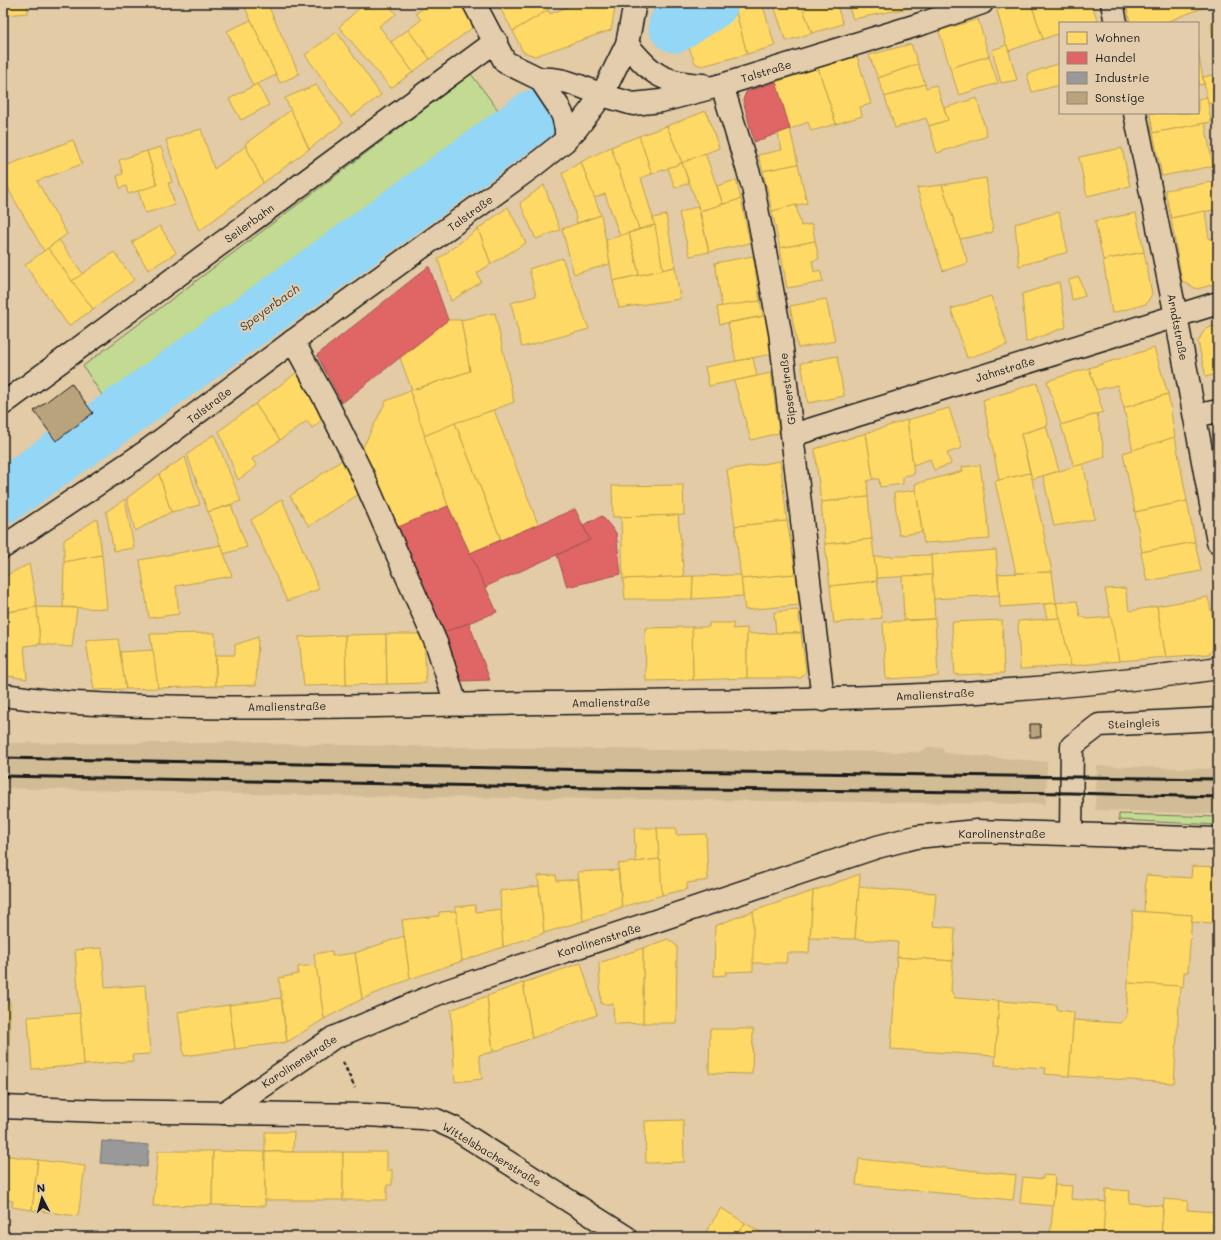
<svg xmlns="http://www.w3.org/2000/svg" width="1221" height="1240" viewBox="0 0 1221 1240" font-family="Mali,sans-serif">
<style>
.built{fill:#d2bc96}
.green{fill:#c2da91;stroke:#6f7b56}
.homes{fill:#ffd966;stroke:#bba050}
.shops{fill:#e06666;stroke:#a55050}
.industry{fill:#999;stroke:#747474}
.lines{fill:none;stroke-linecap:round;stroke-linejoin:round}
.river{stroke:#94d6f5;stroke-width:53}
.building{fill:#b9a37d;stroke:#1c1c1c}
.minor-casing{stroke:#1c1c1c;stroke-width:25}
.major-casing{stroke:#1c1c1c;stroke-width:25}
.path{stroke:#1c1c1c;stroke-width:2.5;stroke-dasharray:4 3;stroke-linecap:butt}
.minor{stroke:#e3cdac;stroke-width:22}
.major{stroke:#e3cdac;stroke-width:22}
.rail{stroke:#1c1c1c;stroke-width:3}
.labels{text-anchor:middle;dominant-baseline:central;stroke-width:4;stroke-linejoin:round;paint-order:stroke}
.street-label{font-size:11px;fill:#1c1c1c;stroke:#e3cdac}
.water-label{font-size:12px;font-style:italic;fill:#344147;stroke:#e3cdac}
</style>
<rect width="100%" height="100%" fill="#e2cba5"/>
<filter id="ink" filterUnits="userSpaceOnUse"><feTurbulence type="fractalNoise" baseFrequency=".025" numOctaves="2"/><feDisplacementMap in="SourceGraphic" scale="8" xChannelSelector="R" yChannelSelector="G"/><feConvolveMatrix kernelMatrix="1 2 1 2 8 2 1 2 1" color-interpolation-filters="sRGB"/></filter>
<g filter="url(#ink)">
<g class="built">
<polygon points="251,741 274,744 663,750 919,752 930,747 942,748 945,753 1047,762 1046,804 339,796 3,788 3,743 208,743"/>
<polygon points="1097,766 1218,769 1218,814 1095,810"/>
</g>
<g class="green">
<polygon points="471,74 507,122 111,409 83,366"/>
<polygon points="1119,814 1218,817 1218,825 1119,820"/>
</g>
<g class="homes">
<polygon points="3,3 27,3 28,13 3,15"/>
<polygon points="243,3 267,3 299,74 280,83"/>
<polygon points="365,3 388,3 396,14 379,26 413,72 391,88 339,27"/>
<polygon points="425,3 461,3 475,26 430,59 408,30 421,20 416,13 427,6"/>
<polygon points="497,3 544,3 548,10 513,31"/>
<polygon points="577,3 616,3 611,30 535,56 523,52 513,31 548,10 550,14"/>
<polygon points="655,3 692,3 651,28"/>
<polygon points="738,3 772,3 763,6 775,46 747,54 734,5"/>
<polygon points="773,3 801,3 812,33 786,41"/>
<polygon points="801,3 836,3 843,24 812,33"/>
<polygon points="847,3 907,3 908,8 853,19"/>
<polygon points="1019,3 1031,3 1043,39 1008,51 997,10"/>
<polygon points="1031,3 1091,3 1098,21 1091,23 1060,23 1060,33 1043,39"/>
<polygon points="1126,3 1206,3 1207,6 1164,23 1130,23"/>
<polygon points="734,5 747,54 702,66 695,63 684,34"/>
<polygon points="978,19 989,56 950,68 939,31"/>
<polygon points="251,20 276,75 253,86 227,31"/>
<polygon points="1218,22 1218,39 1213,39 1211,23"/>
<polygon points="408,30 430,59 413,72 391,42"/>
<polygon points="337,32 381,95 351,117 305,55"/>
<polygon points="911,44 918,64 878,78 869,55"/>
<polygon points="1007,45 1017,80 1001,83 992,50"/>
<polygon points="1198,52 1204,84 1198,85"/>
<polygon points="857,56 871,104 860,107 862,116 836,124 818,68"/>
<polygon points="989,56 998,83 959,95 950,68"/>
<polygon points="1060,63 1060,85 1032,92 1027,74"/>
<polygon points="918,64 925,84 885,97 878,78"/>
<polygon points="818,68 836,124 811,131 808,122 790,129 776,82"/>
<polygon points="1218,74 1218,102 1208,104 1203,77"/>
<polygon points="257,84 269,105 241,120 229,99"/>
<polygon points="925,84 926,88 936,85 948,120 929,126 926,118 895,128 885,97"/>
<polygon points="316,85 343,123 309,149 285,98"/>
<polygon points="1207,97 1211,122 1153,133 1150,113 1198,113 1198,99"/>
<polygon points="977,98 987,136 937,153 929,126 948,120 944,108"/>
<polygon points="291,110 309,149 263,183 245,144"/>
<polygon points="706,111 719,148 682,163 667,126"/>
<polygon points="1205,123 1213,166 1162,176 1153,133"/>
<polygon points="667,126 682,163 652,174 639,136"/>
<polygon points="201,129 214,169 246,146 263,183 199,231 181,187 166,140"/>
<polygon points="790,129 798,164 763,171 758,155 782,150 778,133"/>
<polygon points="639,136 652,174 641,178 655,225 639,229 611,147"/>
<polygon points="73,140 82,164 37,181 67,234 44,251 10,192 3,173 3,167"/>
<polygon points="161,147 172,182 168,183 175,205 145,213 138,190 157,185 147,151"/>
<polygon points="611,147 639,229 620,236 605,194 594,198 581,162"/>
<polygon points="1122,148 1130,186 1087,196 1079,157"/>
<polygon points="147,151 157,185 128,194 126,186 120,188 117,176 123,174 119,160"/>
<polygon points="705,153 723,204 700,211 682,163"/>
<polygon points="581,162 601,215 577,223 572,200 562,173"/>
<polygon points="682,163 689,183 675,188 668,168"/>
<polygon points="798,164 807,203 772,211 763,171"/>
<polygon points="986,178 993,232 960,239 942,185"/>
<polygon points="736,180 741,199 723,204 717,186"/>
<polygon points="1218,181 1218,209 1171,218 1165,190"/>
<polygon points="544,185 560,230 536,239 520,203"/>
<polygon points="942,185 968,263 943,271 917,188"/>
<polygon points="741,199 750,243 709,252 700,211"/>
<polygon points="796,205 801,226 812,224 815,241 780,248 772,211"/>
<polygon points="698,206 709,252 690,256 679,213"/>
<polygon points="508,207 526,243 491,264 478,229"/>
<polygon points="1205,211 1209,239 1218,236 1218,283 1197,289 1182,281 1171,218"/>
<polygon points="1059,212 1068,252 1019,266 1015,224"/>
<polygon points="1136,213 1144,252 1103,260 1095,221"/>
<polygon points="601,215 610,264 574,274 562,229"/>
<polygon points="666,215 675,267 663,270 653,218"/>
<polygon points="655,225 663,270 639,275 629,233"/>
<polygon points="160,226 176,253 148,270 132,242"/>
<polygon points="478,229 491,264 477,273 481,282 451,301 438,259"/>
<polygon points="629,233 639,275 613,281 606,240"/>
<polygon points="59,240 83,274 72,281 48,248"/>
<polygon points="815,241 819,259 812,261 814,272 820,270 823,282 787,288 780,248"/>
<polygon points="48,248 93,309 69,326 25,265"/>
<polygon points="114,252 134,280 93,309 72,281"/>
<polygon points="1144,252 1152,294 1146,304 1112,313 1103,260"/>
<polygon points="753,256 760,301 722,307 715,263"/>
<polygon points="562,258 589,329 522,347 511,303 536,296 529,269"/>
<polygon points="675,267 680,299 619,308 613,281"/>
<polygon points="1079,277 1085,296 1072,300 1069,280"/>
<polygon points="1059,282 1066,327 1026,342 1022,294"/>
<polygon points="991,296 1007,345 967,358 951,309"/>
<polygon points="826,299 835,341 798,348 790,306"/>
<polygon points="760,301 763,316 720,324 717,307"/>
<polygon points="495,313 514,402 424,436 410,391 470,371 461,320"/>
<polygon points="765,316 772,354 736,361 728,323"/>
<polygon points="448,320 461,320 470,371 412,390 400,358"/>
<polygon points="1218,325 1218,373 1206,377 1198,342 1205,329"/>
<polygon points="1154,348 1168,394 1124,408 1117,385 1096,390 1089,368"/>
<polygon points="837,356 844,396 808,403 801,363"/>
<polygon points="753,358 757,376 709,386 705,367"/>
<polygon points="1089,368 1103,412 1061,425 1047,381"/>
<polygon points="299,371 326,417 312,428 307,421 280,440 255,404"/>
<polygon points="771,373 779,433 751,440 734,381"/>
<polygon points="1037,383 1048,425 1021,434 1030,473 999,480 983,400"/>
<polygon points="410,391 448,506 396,528 362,449 386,401"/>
<polygon points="1168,394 1175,437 1133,451 1124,408"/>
<polygon points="255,404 280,440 252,459 257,466 238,480 219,431"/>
<polygon points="949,408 962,448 947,453 951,464 934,470 930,459 913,465 907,420"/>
<polygon points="494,410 538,524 501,540 455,423"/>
<polygon points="1097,414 1105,457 1074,467 1061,425"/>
<polygon points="907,420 914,474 903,476 903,484 880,487 879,479 873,479 866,433"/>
<polygon points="455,423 501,540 470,553 448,506 424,436"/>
<polygon points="1046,426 1059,471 1032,479 1021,434"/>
<polygon points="866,433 873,479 867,481 868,497 821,502 815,449"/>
<polygon points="214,434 241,501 208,512 187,455"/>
<polygon points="1175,437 1187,501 1135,512 1123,453"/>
<polygon points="185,457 200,505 171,512 159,474"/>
<polygon points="345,458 359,494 309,526 290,496"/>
<polygon points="780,461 787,521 735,526 727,470"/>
<polygon points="1083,464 1095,519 1054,526 1043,476"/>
<polygon points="980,465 990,539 924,543 915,484 963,471 962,467"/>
<polygon points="1030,473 1032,479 1052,572 1016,573 995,481"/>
<polygon points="159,474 171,512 135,531 127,498"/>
<polygon points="683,485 684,515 613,517 612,486"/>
<polygon points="916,490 922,532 899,535 894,493"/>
<polygon points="868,497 872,539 825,544 821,502"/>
<polygon points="125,499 134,548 114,551 106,512"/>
<polygon points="282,499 319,589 287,601 251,520"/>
<polygon points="1187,501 1195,542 1142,552 1135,512"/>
<polygon points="231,505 247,547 224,554 208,512"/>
<polygon points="678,515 684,577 623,579 621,517"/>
<polygon points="97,519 102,555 64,562 64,540"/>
<polygon points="787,521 796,574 741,579 735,526"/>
<polygon points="872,539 877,581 830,586 825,544"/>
<polygon points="1195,542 1201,571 1147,581 1141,552"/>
<polygon points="221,545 232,576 176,586 179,614 149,618 140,560"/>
<polygon points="996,550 999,595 933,599 931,555"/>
<polygon points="102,555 107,609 63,607 64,562"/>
<polygon points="931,555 932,575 877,578 874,557"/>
<polygon points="29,564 37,607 3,613 3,577"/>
<polygon points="1052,572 1056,603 1000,607 998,574"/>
<polygon points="796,574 799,605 745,610 741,579"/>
<polygon points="741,575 743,596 692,599 693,576"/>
<polygon points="932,575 935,619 904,620 902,576"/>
<polygon points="693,576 692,599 625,599 623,579"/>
<polygon points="877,581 882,618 834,623 830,586"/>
<polygon points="1125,588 1129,609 1131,611 1157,606 1166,657 1119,661 1105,589"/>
<polygon points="1208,597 1218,643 1209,654 1166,657 1157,606"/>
<polygon points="1077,601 1080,616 1088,619 1111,617 1119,661 1071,666 1056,603"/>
<polygon points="1056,603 1060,618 1047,619 1044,604"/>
<polygon points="37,607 77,608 72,647 40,644"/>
<polygon points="37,607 40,644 24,646 27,679 3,675 3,648 4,648 3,613"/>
<polygon points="798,610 801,633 776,633 774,612"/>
<polygon points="1060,618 1071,666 1020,669 1018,621"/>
<polygon points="935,619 938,676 886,679 883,622"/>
<polygon points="1002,620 1004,673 955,675 952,622"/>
<polygon points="709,623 733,623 733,629 747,628 747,678 693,680 692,627 709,627"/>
<polygon points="692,627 693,680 646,681 645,628"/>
<polygon points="215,633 216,686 158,688 150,634"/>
<polygon points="776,633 801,633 806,671 801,678 747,678 747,634"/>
<polygon points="386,634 387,684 346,685 345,635"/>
<polygon points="386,634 424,634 426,683 387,684"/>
<polygon points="345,635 346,685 304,686 299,637"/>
<polygon points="258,637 256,685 216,686 216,655 235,655 235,645"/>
<polygon points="118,639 126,689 94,690 86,641"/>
<polygon points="153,650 158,688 126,689 120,652"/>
<polygon points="634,828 657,828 660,859 636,862"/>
<polygon points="657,828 676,828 676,835 706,834 708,880 687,883 687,889 662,895"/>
<polygon points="660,859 662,895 622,907 618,864"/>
<polygon points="1192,866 1218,867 1218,923 1191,922 1192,915 1144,912 1146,875 1191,878"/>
<polygon points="618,870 622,907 583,921 578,872"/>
<polygon points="860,874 855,939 810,938 813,891"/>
<polygon points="556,875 557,881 578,879 583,921 544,933 538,876"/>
<polygon points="539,886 544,933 503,947 500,891"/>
<polygon points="859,887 936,893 933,926 955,928 953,961 897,957 898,942 855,939"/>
<polygon points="813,891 809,953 787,953 786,963 752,963 753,911"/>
<polygon points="475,905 476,912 501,909 503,947 462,961 455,907"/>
<polygon points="456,911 462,961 410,979 402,920 439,916 439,912"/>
<polygon points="753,911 753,971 726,972 726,975 714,976 715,926"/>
<polygon points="1133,911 1192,915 1188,972 1184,972 1183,987 1128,983"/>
<polygon points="404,936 410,979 362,999 355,953"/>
<polygon points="668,939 677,946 676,1023 643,1023 643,948"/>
<polygon points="102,948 105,988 145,985 150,1054 132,1055 133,1061 84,1065 75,950"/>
<polygon points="643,948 643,1023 614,1024 613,1004 601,1004 599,963"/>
<polygon points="332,951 332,956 355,953 362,999 324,1019 314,954"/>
<polygon points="897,957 953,961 951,991 955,998 999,1001 996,1056 891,1049"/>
<polygon points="581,963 597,1015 532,1038 523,983"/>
<polygon points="316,965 324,1019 287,1042 279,978 298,974 298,967"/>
<polygon points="523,983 532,1038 493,1052 487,996"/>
<polygon points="1128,983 1180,986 1174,1083 1069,1076 1073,1020 1120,1023 1126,1018"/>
<polygon points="487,996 493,1052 479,1055 482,1079 455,1082 451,1010"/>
<polygon points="281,998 287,1042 235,1049 229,1005"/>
<polygon points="999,1001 1057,1005 1057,1010 1074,1012 1069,1076 1045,1074 1046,1068 995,1065"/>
<polygon points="3,1002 10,1002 9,1071 3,1071"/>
<polygon points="229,1005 235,1049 184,1056 178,1012"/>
<polygon points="80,1013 84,1065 32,1069 28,1017"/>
<polygon points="710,1029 753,1029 752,1074 709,1073"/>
<polygon points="683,1120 684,1162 646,1163 645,1121"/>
<polygon points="265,1132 294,1132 293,1152 265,1152"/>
<polygon points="158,1151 213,1151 212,1205 153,1206"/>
<polygon points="213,1151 265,1152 265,1206 212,1205"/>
<rect x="265" y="1152" width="78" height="48"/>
<polygon points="343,1152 387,1152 387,1170 392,1170 392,1185 387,1185 387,1200 343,1200"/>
<polygon points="3,1155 38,1160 32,1210 12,1207 13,1201 3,1199"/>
<polygon points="859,1159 1016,1175 1013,1200 856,1185"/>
<polygon points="38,1160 85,1166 78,1216 32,1210"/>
<polygon points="1043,1175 1055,1176 1053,1206 1020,1203 1023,1177 1043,1179"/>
<polygon points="1055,1185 1072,1186 1071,1199 1106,1202 1103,1237 1050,1237"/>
<polygon points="1106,1189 1130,1191 1129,1203 1163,1206 1161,1237 1103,1237"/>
<polygon points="1164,1199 1188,1201 1187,1210 1214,1212 1212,1237 1161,1237"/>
<polygon points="721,1208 745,1223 735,1237 703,1237"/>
<polygon points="745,1223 768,1237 735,1237"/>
</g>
<g class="shops">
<polygon points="776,82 790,129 754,142 743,100 746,92"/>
<polygon points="429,266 448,320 342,403 317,355"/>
<polygon points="448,506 497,612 442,633 396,528"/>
<polygon points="575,509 590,540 485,587 470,553"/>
<polygon points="602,516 616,533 621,574 567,587 557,555 590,540 583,525"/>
<polygon points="469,623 490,680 462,681 442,633"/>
</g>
<polygon class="industry" points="102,1141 149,1145 147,1167 100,1163"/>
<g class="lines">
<g class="river">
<polyline points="675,26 712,3"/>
<polyline points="3,497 171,378 534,116"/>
</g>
</g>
<g class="building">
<polygon points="71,383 93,413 56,441 34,411"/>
<polygon points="1030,724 1040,724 1041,737 1030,737"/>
</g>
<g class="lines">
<g class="minor-casing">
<g id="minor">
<polyline points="474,3 505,62 540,79 558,106 563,116 566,129 566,139"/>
<polyline points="1112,3 1116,23"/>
<path d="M540,79C562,77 582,87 602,95"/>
<polyline points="722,85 753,187 780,332 823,700"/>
<polyline points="1135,113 1176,316 1218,542"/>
<polyline points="293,341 326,401 363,476 437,645 456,704"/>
<polyline points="3,404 496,41"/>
<polyline points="1195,416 1218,411"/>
<polyline points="793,435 1218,303"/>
<polyline points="1071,833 1072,746 1099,725 1218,719"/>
<polyline points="3,1107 101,1111 366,1115 422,1118 436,1120 454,1128 626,1237"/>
<polyline points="224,1113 333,1038 437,994 877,847 916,837 977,831 1218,839"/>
</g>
</g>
<g class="major-casing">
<g id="major">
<path d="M627,44C651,75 664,83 703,85"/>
<polyline points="602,95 633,104 661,101 722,85 924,23 982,3"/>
<polyline points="3,547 144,453 293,341 532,167 565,141 577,128 602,95 627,44 635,3"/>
<path d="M3,695C27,698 52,702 76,703C230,712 386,705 541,703C767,700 994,701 1218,668"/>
</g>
</g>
<polyline class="path" points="343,1062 355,1088"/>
<use href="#minor" class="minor"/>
<use href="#major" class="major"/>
<g class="rail">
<polyline points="3,758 598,770 1218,779"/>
<polyline points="3,776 595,788 1071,793 1218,797"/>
</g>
</g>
</g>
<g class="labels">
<g class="street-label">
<text transform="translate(766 71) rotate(-17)">Talstraße</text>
<text transform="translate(470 213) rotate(-36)">Talstraße</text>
<text transform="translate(249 223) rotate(-36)">Seilerbahn</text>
<text transform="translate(1178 327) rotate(79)">Arndtstraße</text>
<text transform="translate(1005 369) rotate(-17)">Jahnstraße</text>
<text transform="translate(787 389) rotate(-97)">Gipserstraße</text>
<text transform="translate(209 405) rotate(-37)">Talstraße</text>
<text transform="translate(935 694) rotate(-3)">Amalienstraße</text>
<text transform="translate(611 702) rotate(-1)">Amalienstraße</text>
<text transform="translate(287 706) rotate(-1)">Amalienstraße</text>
<text transform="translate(1134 723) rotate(-3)">Steingleis</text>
<text x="1002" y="833">Karolinenstraße</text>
<text transform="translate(599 940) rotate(-18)">Karolinenstraße</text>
<text transform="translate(299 1061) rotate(-33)">Karolinenstraße</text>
<text transform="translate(492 1154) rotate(31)">Wittelsbacherstraße</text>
</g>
<g class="water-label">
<text transform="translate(269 307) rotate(-36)">Speyerbach</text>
</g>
</g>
<rect width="1221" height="1240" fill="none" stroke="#e3cdac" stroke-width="16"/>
<rect x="8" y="8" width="1205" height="1224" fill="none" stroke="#1c1c1c" stroke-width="1.5" filter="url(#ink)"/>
<rect x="1059" y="22" width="140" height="92" fill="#e3cdac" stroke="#938672"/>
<rect x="1067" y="32" width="20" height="12" fill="#ffd966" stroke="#938672"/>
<text x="1095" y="42" font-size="12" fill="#1c1c1c">Wohnen</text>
<rect x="1067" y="52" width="20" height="12" fill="#e06666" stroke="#938672"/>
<text x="1095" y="62" font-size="12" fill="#1c1c1c">Handel</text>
<rect x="1067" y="72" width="20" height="12" fill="#999999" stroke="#938672"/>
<text x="1095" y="82" font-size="12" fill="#1c1c1c">Industrie</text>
<rect x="1067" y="92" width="20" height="12" fill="#b9a37d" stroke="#938672"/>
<text x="1095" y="102" font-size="12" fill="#1c1c1c">Sonstige</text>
<g transform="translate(42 1198) rotate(354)" stroke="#e3cdac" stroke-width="3" paint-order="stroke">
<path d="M0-3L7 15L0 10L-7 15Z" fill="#1c1c1c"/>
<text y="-6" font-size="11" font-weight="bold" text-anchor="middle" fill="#1c1c1c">N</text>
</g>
</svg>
